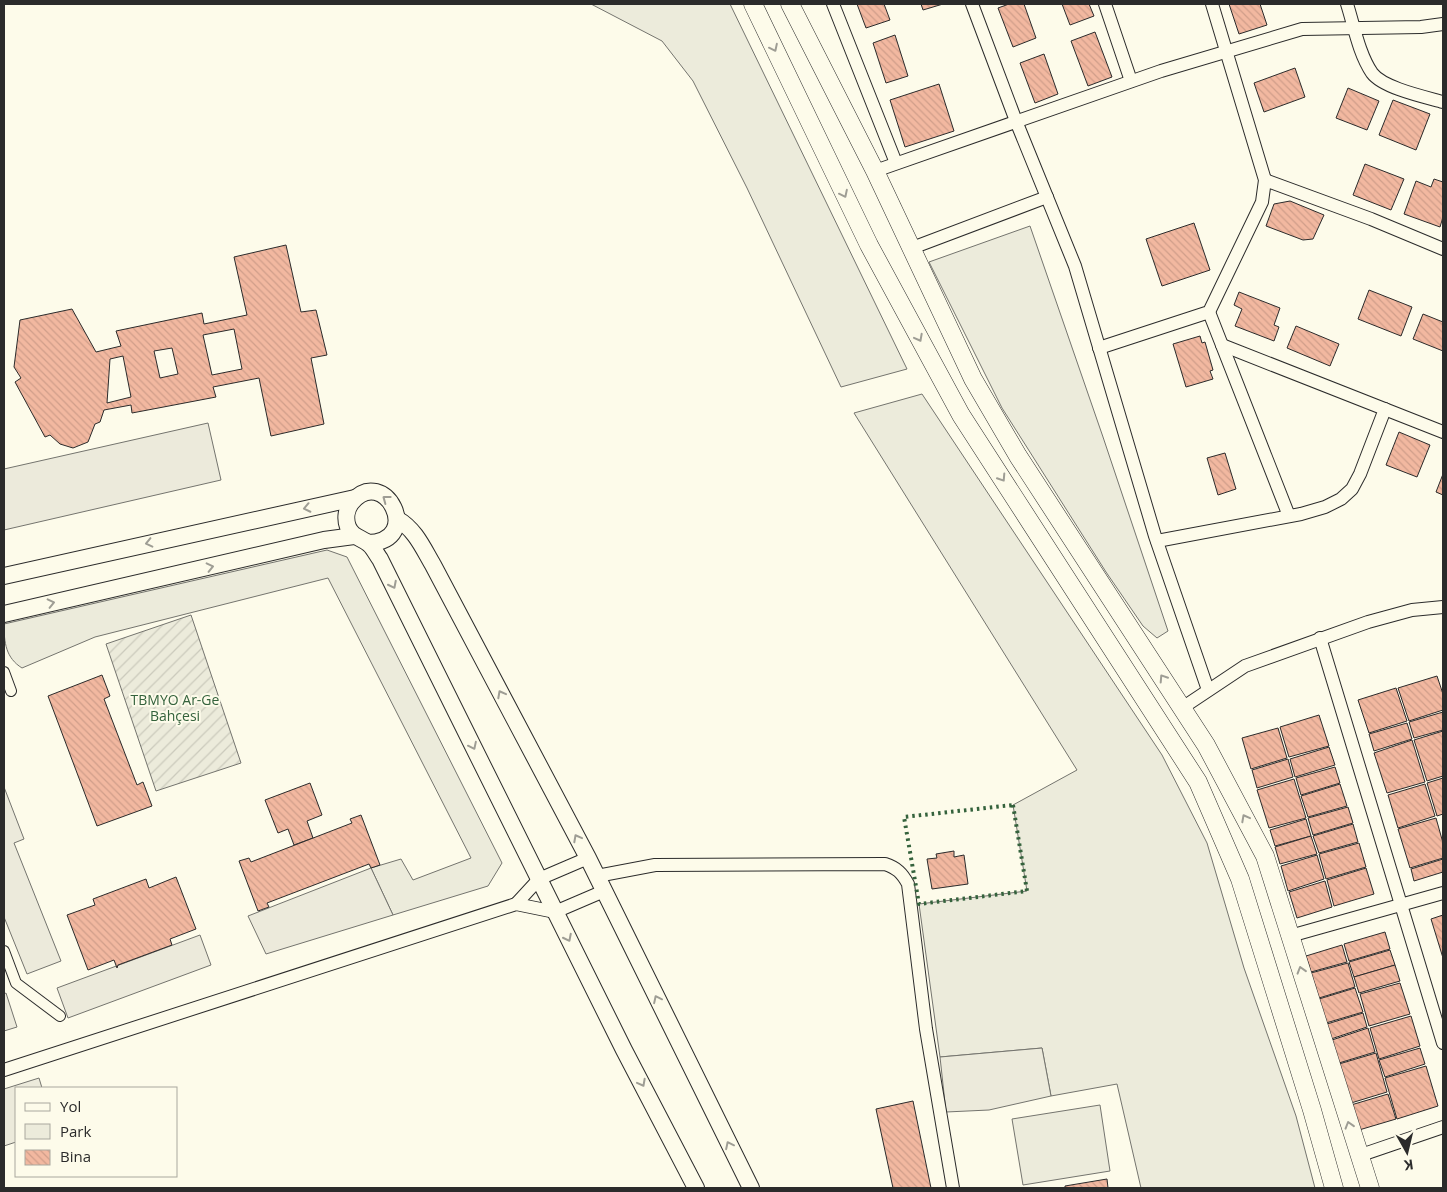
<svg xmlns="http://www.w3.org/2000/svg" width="1447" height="1192" viewBox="0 0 1447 1192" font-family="'Open Sans',sans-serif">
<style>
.green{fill:#ecebdb;stroke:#74746e}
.garden{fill:url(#garden-furrows);stroke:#74746e}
.parking{fill:#eceadb;stroke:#74746e}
.building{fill:url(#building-back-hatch);stroke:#2b2b2b;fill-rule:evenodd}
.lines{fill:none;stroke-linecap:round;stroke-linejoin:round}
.pedestrian-casing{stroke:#2b2b2b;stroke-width:12}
.minor-casing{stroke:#2b2b2b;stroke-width:14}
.tertiary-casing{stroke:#2b2b2b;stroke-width:18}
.secondary-casing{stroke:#2b2b2b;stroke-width:19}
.pedestrian{stroke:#fdfbea;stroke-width:10}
.minor{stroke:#fdfbea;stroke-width:12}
.tertiary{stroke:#fdfbea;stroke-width:16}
.secondary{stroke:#fdfbea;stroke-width:18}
.hedge{stroke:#34623c;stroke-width:4;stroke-dasharray:2.5 4;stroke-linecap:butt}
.oneway{stroke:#9e9d94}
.labels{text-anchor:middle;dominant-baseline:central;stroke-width:4;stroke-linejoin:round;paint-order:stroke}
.park-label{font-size:14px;fill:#34623c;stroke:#fdfbea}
</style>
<defs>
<pattern id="garden-furrows" width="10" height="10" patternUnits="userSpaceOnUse" patternTransform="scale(1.25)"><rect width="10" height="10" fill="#ecebdb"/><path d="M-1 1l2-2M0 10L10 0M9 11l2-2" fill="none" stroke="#cbcabc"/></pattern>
<pattern id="building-back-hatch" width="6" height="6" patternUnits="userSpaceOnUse" patternTransform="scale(1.25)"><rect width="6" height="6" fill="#f2b8a0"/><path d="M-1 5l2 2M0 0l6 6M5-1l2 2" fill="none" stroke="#d09e8a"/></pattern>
</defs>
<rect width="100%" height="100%" fill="#fdfbea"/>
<g class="green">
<polygon points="591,4 730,4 907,369 841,387 747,188 693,81 662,41"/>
<polygon points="1030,226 1103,437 1168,631 1157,638 1143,626 1106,572 1002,408 929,262"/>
<polygon points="922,394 1162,755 1207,843 1244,968 1296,1116 1315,1188 1141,1188 1117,1084 1051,1096 1042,1048 940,1057 919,904 1027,891 1013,805 1077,770 854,413"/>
<path d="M327,550L347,557L502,863L488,886L393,915L371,868L401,859L413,880L471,858L328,578L95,637L22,668C6,658 4,643 4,624Z"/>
<polygon points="1100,1105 1110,1171 1023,1185 1012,1119"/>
</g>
<polygon class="garden" points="191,615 241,763 156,791 106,644"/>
<g class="parking">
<polygon points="208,423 221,480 4,530 4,469"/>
<polygon points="4,787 24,839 14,843 61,961 27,974 4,917"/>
<polygon points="371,868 393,915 266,954 248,916"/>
<polygon points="200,935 211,965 68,1018 57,988"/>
<polygon points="6,993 17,1027 4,1031 4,994"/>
<polygon points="1042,1048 1051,1096 989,1110 946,1112 940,1057"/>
<polygon points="39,1078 42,1088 16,1088 16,1142 4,1146 4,1089"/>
</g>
<g class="building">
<polygon points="857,4 884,4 890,20 866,28"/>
<polygon points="921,4 943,4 923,10"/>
<polygon points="1009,4 1024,4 1036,38 1013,47 998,8"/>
<polygon points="1062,4 1089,4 1094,16 1070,25"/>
<polygon points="1229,4 1260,4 1267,25 1239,34"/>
<polygon points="1095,32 1112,77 1088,86 1071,41"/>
<polygon points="895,35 908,76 886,83 873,43"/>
<polygon points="1044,54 1058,94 1035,103 1020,63"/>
<polygon points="1295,68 1305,97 1264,112 1254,83"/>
<polygon points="939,84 954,131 905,147 890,100"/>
<polygon points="1348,88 1379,101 1367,130 1336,118"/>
<polygon points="1393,100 1430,114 1416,150 1379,135"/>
<polygon points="1365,164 1404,179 1391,210 1353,195"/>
<polygon points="1434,179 1443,182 1443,217 1440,227 1404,214 1416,181 1431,187"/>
<polygon points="1290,201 1324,215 1313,239 1303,240 1266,226 1274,204"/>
<polygon points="1194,223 1210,270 1162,286 1146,239"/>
<path d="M286,245L301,312L316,310L327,355L311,358L324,424L271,436L259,378L213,387L216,397L132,413L131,405L104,410L100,422L95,424L88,442L73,448L60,444L50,435L45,437L15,382L21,378L14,367L20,320L72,309L96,352L121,346L116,331L202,313L204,324L247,315L234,257ZM234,329L242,369L212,375L203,335ZM172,348L178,374L160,378L154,351ZM123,356L131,397L107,403L110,359Z"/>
<polygon points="1369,290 1412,307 1401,336 1358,319"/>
<polygon points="1239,292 1280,308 1274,325 1279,327 1274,341 1235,326 1242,309 1234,305"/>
<polygon points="1423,314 1443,322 1443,351 1413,339"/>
<polygon points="1296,326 1339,344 1330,366 1287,348"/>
<polygon points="1200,336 1202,343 1205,342 1213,370 1210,371 1213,379 1186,387 1173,344"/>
<polygon points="1399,432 1430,445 1417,477 1386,465"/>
<polygon points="1225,453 1236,489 1218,495 1207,458"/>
<polygon points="1443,474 1443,495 1436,492"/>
<polygon points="102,675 110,696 104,699 137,785 143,782 152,806 97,826 48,696"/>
<polygon points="1437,676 1443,694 1443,710 1409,721 1398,688"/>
<polygon points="1396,688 1407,721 1369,733 1358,700"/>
<polygon points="1443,712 1443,730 1414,738 1409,722"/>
<polygon points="1319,715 1329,746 1289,757 1280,727"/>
<polygon points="1407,723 1412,739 1374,751 1369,734"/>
<polygon points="1278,728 1287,758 1251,769 1242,738"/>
<polygon points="1443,731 1443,776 1427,781 1414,740"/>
<polygon points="1412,740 1425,782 1387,793 1374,753"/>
<polygon points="1329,747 1335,765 1295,777 1290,759"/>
<polygon points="1288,759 1293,777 1257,788 1252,770"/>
<polygon points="1335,767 1340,783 1301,795 1296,778"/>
<polygon points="1443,778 1443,814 1437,816 1427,783"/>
<polygon points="1294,779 1306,818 1269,828 1257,790"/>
<polygon points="310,783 322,815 307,821 313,838 294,845 288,829 278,833 265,800"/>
<polygon points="1340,784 1347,806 1308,817 1301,796"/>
<polygon points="1425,784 1435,816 1398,828 1388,795"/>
<polygon points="1348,807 1353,823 1313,835 1308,818"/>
<polygon points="361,815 380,865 371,868 369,864 267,903 269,907 258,911 239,861 249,858 251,862 352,823 350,819"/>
<polygon points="1436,818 1443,843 1443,858 1410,868 1398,829"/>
<polygon points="1306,819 1311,836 1275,846 1270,830"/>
<polygon points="1353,824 1358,842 1319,853 1313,836"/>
<polygon points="1311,836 1317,854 1280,864 1275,847"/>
<polygon points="1359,843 1366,867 1326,879 1319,854"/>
<polygon points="954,851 954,857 964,855 968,884 932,889 927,859 937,858 936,854"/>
<polygon points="1317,855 1324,879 1288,891 1281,866"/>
<polygon points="1443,859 1443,872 1414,881 1411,869"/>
<polygon points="1366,868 1374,894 1334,906 1327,880"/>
<polygon points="176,877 196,929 170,939 172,945 118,965 117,968 114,960 88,970 67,915 95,905 93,899 146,879 149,888"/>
<polygon points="1325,881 1332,907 1297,918 1289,892"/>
<polygon points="1443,915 1443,958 1431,919"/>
<polygon points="1385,932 1390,949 1349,961 1344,944"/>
<polygon points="1342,945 1347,962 1311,972 1306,956"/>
<polygon points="1390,950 1395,965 1354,977 1349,962"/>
<polygon points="1348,963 1355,987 1319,998 1311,973"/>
<polygon points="1395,965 1400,981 1359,993 1354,977"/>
<polygon points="1400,983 1410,1014 1369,1026 1360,994"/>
<polygon points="1355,988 1363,1012 1326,1023 1319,999"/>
<polygon points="1363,1013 1367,1027 1331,1039 1327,1024"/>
<polygon points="1411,1016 1420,1046 1379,1059 1370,1028"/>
<polygon points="1368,1028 1375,1052 1339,1063 1332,1040"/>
<polygon points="1420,1048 1425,1064 1385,1077 1379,1060"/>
<polygon points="1376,1053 1387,1092 1351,1103 1339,1064"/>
<polygon points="1426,1066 1438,1106 1397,1119 1385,1078"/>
<polygon points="1388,1094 1396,1119 1359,1130 1351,1105"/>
<polygon points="913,1101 931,1188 893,1188 876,1109"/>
<polygon points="1107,1179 1108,1188 1065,1188 1065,1186"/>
</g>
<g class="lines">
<g class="pedestrian-casing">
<g id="pedestrian">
<polyline points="4,672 11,691"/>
<polyline points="4,951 16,983 60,1016"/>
</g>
</g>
<g class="minor-casing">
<g id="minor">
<polyline points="833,4 896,163"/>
<polyline points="972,4 1016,121 1075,266 1155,536 1208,690"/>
<polyline points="1105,4 1131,81"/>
<path d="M1347,4C1354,26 1359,54 1372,73C1383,88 1425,97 1443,102"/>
<polyline points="875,171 1161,71 1302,29 1421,27 1443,24"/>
<polyline points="1265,180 1371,219 1443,249"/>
<polyline points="912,248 1047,197"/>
<polyline points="1209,312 1289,516"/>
<polyline points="1222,345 1443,432"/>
<polyline points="1099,348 1209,312 1262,202 1265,180 1212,4"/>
<polyline points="1157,541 1301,514 1325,507 1341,499 1352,489 1360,474 1385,409"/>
<polyline points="1320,638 1443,1043"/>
<polyline points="1182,708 1245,666 1368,622 1412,610 1443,607"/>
<path d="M597,876L655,865L885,864C897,868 902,873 908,884L926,1029L953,1188"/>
<polyline points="516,904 539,879 588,858"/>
<polyline points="1290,936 1443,893"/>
<polyline points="4,1070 516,904 555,912 604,891"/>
<polyline points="1358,1156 1443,1127"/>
</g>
</g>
<g class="tertiary-casing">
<g id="tertiary">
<path d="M397,519C415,529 423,548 433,565L588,858L751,1188"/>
<path d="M368,543C425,541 384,464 352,502C346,509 345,519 348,527C353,538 361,537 369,544C373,547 377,555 380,559L624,1050L696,1188"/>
<polyline points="4,576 355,498"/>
<polyline points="4,614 324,540 354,536"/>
</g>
</g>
<g class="secondary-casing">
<g id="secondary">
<polyline points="753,4 869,245 961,415 1198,782 1240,879 1312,1110 1334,1188"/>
<polyline points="790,4 875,171 973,379 1018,456 1206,745 1265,856 1370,1188"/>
</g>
</g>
<use href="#pedestrian" class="pedestrian"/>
<use href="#minor" class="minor"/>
<use href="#tertiary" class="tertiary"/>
<use href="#secondary" class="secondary"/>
<polygon class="hedge" points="1013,805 1027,891 919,904 904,817"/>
</g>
<defs><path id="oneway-chevron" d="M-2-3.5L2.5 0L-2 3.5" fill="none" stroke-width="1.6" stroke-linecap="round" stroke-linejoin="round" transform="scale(1.25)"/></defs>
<g class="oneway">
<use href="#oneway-chevron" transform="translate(774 48) rotate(64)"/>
<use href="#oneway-chevron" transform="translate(844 194) rotate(64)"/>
<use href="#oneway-chevron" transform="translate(919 338) rotate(62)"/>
<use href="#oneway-chevron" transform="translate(1002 478) rotate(57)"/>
<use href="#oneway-chevron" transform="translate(386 499) rotate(-143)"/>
<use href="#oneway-chevron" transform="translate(307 508) rotate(168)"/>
<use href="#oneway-chevron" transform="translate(149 543) rotate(167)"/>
<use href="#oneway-chevron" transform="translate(210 567) rotate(-13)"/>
<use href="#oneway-chevron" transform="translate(393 585) rotate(63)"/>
<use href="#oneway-chevron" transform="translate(51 603) rotate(-13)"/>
<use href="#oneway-chevron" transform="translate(1163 678) rotate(-123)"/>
<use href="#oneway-chevron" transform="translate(501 694) rotate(-118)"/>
<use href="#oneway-chevron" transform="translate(473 746) rotate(64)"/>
<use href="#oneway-chevron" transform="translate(1245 818) rotate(-118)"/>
<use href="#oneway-chevron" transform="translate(577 838) rotate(-118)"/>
<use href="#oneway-chevron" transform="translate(568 938) rotate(63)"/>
<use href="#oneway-chevron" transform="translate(1301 970) rotate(-107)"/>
<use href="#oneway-chevron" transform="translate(657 999) rotate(-116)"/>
<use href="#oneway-chevron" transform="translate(642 1083) rotate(62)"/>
<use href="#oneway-chevron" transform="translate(1349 1125) rotate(-107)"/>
<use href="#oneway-chevron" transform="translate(729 1145) rotate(-116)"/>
</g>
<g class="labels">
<g class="park-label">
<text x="175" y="699">TBMYO Ar-Ge<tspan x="175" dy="16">Bahçesi</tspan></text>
</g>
</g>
<rect width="1447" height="1192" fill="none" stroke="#2b2b2b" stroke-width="10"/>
<rect x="15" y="1087" width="162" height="90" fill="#fdfbea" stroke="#a9a89e"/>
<rect x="25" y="1103" width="25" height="8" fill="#fdfbea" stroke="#a9a89e"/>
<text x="60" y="1112" font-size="15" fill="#2b2b2b">Yol</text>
<rect x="25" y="1124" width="25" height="15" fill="#ecebdb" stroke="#a9a89e"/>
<text x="60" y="1137" font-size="15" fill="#2b2b2b">Park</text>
<rect x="25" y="1150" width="25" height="15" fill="url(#building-back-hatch)" stroke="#a9a89e"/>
<text x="60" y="1162" font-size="15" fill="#2b2b2b">Bina</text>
<g transform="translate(1407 1152) rotate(172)" stroke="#fdfbea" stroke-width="4" paint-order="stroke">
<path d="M0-4L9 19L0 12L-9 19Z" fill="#2b2b2b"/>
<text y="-8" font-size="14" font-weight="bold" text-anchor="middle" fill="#2b2b2b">K</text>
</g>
</svg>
